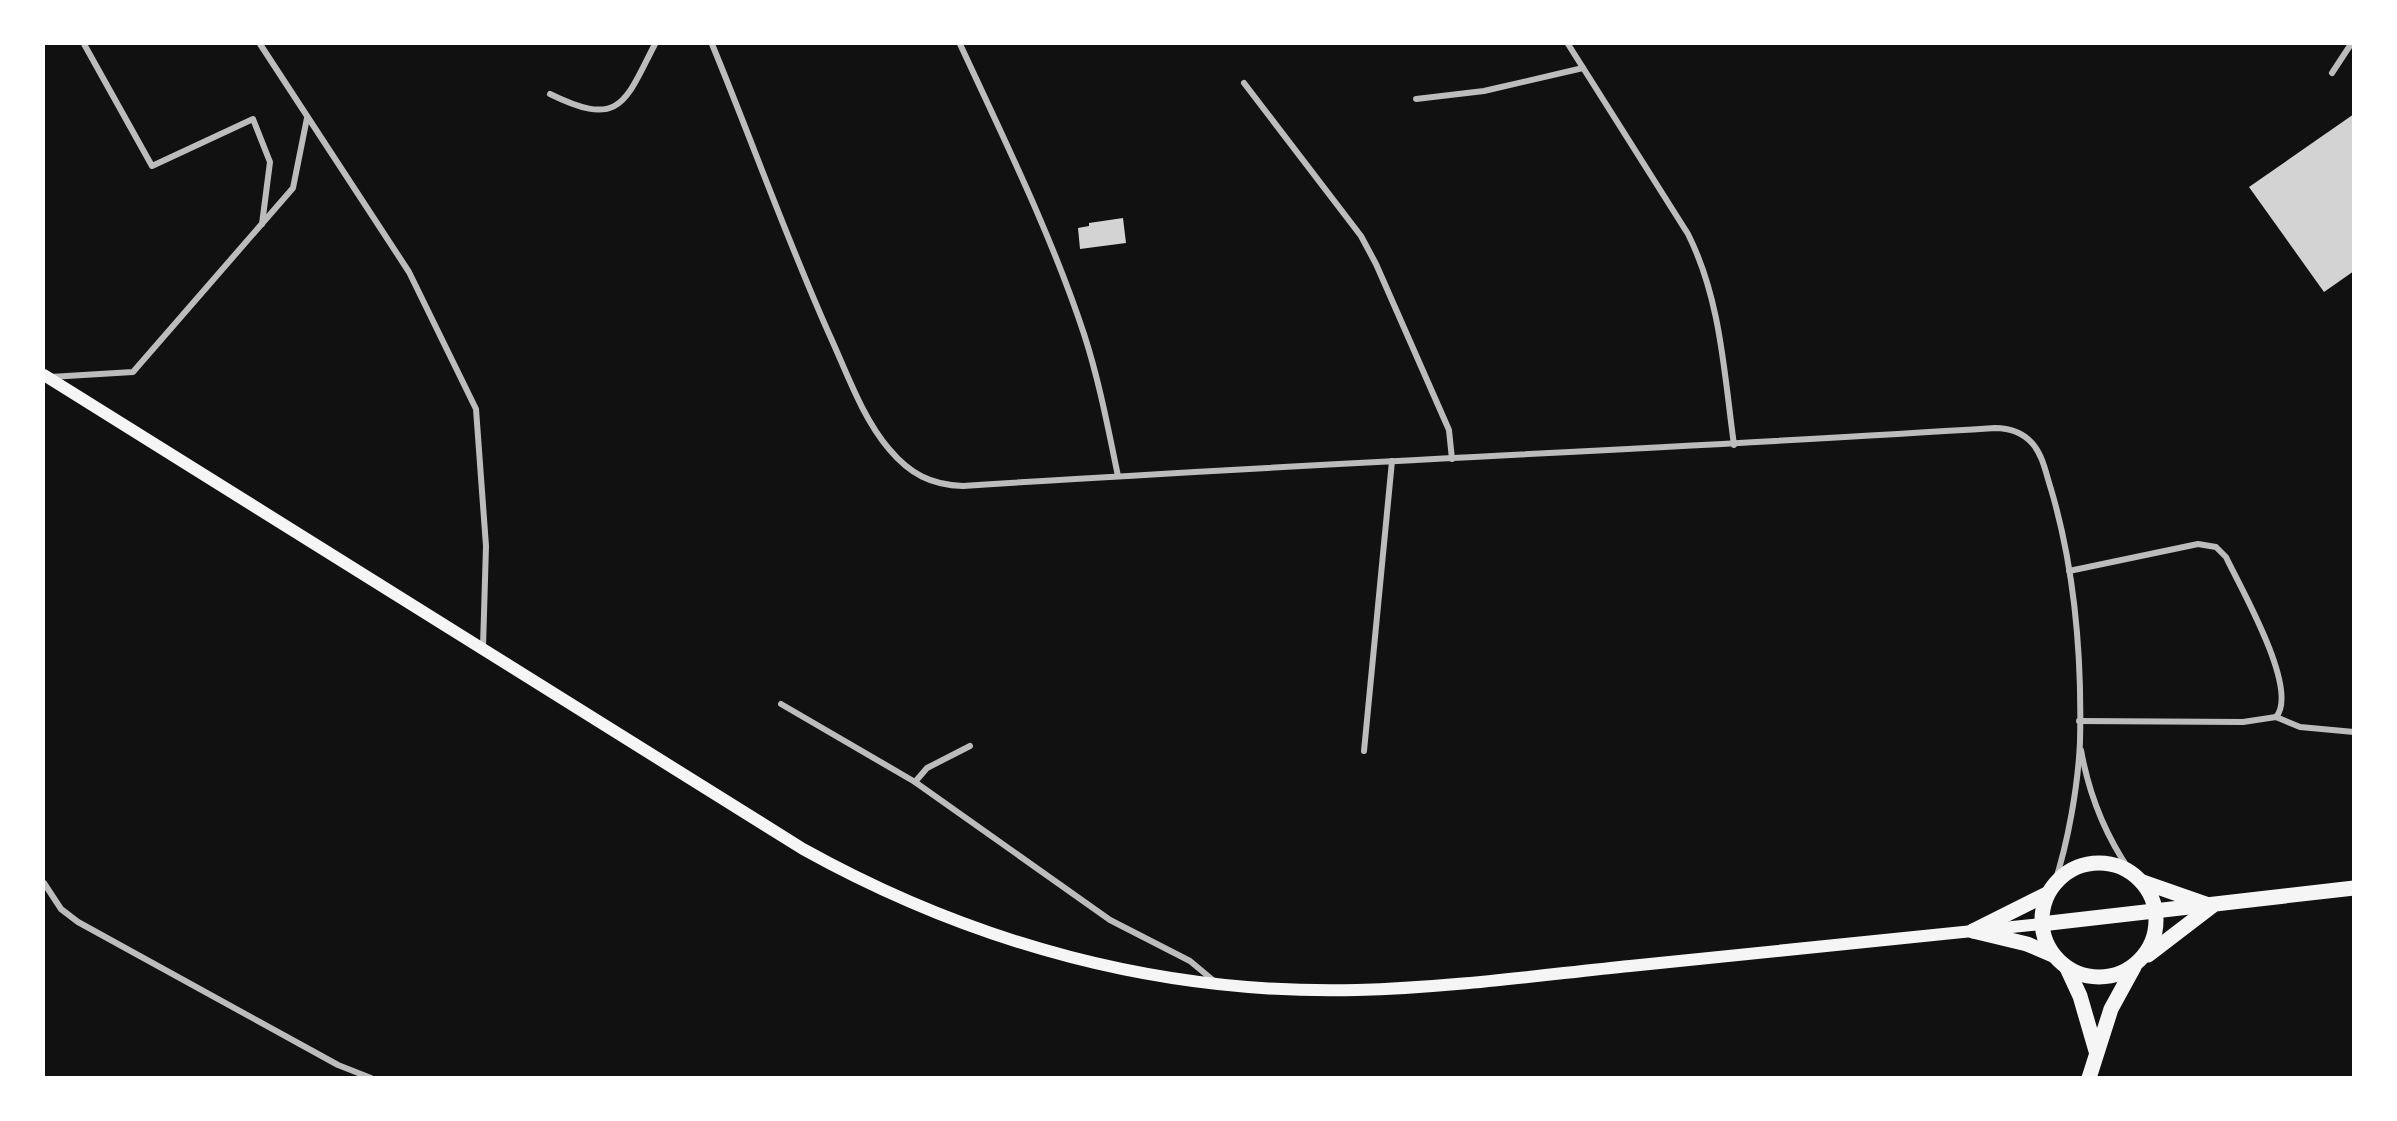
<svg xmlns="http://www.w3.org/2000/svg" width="2397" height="1121" viewBox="0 0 2397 1121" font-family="'Alegreya Sans',sans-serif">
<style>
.building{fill:#d3d3d3}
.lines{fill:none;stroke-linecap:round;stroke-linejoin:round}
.minor{stroke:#bcbcbc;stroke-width:6}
.secondary{stroke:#f5f5f5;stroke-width:12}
.primary{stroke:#f5f5f5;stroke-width:15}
</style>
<rect width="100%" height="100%" fill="#111"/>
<g class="building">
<polygon points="2354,114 2354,271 2324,292 2249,187"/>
<polygon points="1123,218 1126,243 1080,249 1078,228 1089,226 1089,223"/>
</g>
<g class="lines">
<g class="minor">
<polyline points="84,44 152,166 253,119 270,162 262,224"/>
<polyline points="260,44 409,272 476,409 486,546 483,647"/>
<path d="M712,44C752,141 787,240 830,336C847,373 862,417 889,449C910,474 931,485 963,486C1307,463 1651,450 1995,428C2009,428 2022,432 2032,443C2043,455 2046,474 2051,489C2075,570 2082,658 2080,742C2078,786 2068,843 2054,885"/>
<path d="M960,44C1004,139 1051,234 1084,334C1099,380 1108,428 1118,476"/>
<path d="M1568,44L1688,234C1721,300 1724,373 1734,445"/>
<polyline points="2332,73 2351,44"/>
<polyline points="1244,83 1361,236 1376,264 1449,430 1452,459"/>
<path d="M550,94C621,129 625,102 655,44"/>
<polyline points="1416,99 1484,91 1583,68"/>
<polyline points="50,377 133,372 293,188 307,118"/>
<path d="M2069,571L2198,544L2216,547L2226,557C2240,587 2300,690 2276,717"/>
<polyline points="781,704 915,782 1110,920 1190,961 1214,981"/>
<polyline points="2079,721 2243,722 2276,717 2300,727 2354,732"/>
<path d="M2081,750C2089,795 2104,833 2130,871"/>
<polyline points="1364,751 1392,461"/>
<polyline points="915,782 927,768 970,746"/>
<polyline points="44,883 61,909 78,922 338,1065 371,1078"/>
</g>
<path class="secondary" d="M44,375L803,849C974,944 1161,995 1357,990C1446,988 1541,975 1630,966C1767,952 1904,938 2041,924"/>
<g class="primary">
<circle cx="2099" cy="920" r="57"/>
<polyline points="2143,882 2206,904"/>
<polyline points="2041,924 2354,888"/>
<polyline points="1973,931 2027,944 2053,955"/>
<polyline points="1973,931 2047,894"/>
<polyline points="2148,955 2212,906"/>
<polyline points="2067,968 2080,996 2096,1051"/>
<polyline points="2089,1078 2111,1009 2134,967"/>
</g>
</g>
<rect width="2397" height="1121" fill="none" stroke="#ffffff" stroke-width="90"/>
</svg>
